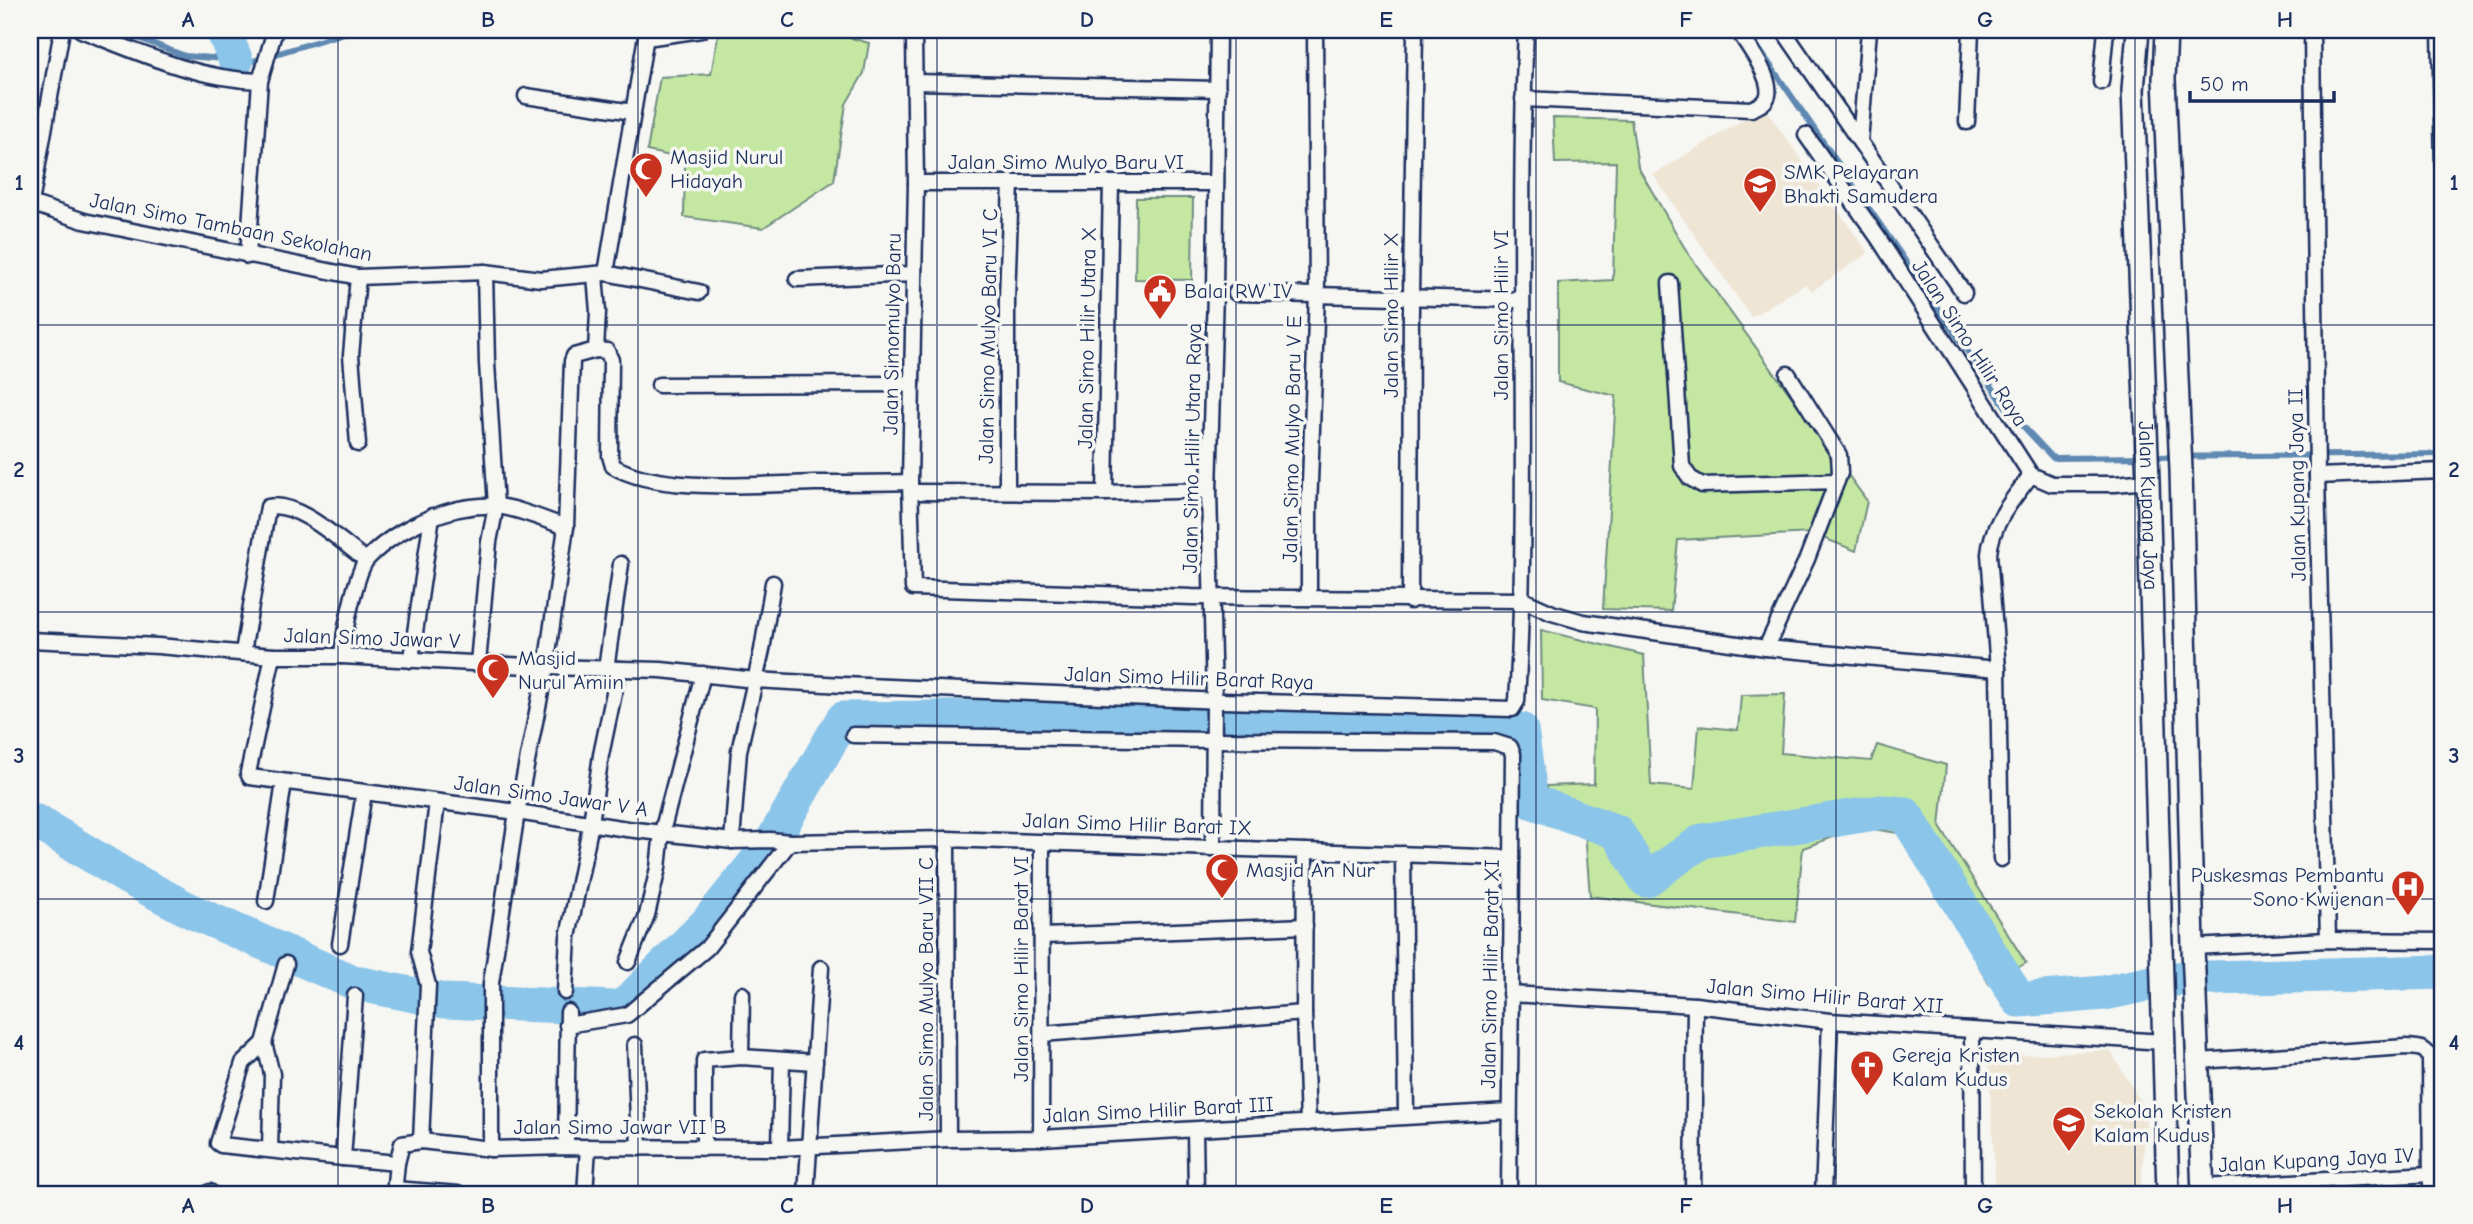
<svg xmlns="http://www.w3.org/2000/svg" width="2473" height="1224" viewBox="0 0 2473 1224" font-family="'Comic Neue',sans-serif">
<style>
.built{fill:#efe5d5}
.green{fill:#c4e8a2;stroke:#708c80;stroke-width:2}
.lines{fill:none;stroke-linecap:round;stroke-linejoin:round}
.stream{stroke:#5e89b2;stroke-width:6}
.river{stroke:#8bc5ea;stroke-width:35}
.street-casing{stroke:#1b2f5e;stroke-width:19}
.secondary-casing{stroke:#1b2f5e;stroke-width:26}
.street{stroke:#f6f6f2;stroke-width:14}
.secondary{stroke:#f6f6f2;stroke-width:21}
.grid{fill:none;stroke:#1b2f5e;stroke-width:2;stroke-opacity:0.55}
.labels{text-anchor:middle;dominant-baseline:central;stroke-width:7;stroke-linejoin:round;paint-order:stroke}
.poi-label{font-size:21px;fill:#1b2f5e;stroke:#f6f6f2;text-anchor:start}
.street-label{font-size:21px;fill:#1b2f5e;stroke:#f6f6f2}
.neatline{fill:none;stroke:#1b2f5e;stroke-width:2.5}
.grid-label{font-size:23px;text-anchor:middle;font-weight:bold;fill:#1b2f5e}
</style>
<rect width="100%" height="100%" fill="#f6f6f2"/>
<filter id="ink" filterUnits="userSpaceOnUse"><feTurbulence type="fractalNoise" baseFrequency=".0143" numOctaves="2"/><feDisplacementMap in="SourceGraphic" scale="14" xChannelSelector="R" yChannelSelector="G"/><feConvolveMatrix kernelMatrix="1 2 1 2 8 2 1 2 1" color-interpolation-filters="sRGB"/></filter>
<g filter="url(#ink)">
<g class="built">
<polygon points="1764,107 1868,253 1812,291 1806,284 1751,317 1653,175"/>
<polygon points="2110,1050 2147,1112 2140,1194 1996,1194 1988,1057"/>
</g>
<g class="green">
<polygon points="719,30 823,30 869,43 864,73 846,104 834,181 763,228 684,217 685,159 647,151 660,77 711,74"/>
<polygon points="1553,118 1631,120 1638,167 1687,252 1867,501 1856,551 1811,533 1678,540 1671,611 1603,609 1616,396 1558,382 1558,283 1613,280 1616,162 1555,163"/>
<polygon points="1136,198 1193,198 1192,280 1135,279"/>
<polygon points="1541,630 1644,655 1651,785 1694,789 1699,726 1738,730 1741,695 1785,694 1781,753 1871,761 1877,745 1946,765 1940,827 2026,963 1989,984 1904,834 1861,827 1803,848 1795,922 1590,896 1585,831 1548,825 1547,786 1594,784 1595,709 1542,700"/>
</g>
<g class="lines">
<g class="stream">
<polyline points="118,30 185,56 253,61 354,30"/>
<polyline points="1746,30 2008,410 2053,458 2443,454"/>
</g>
<g class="river">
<polyline points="223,30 236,61"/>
<polyline points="30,821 37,822 127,877 193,912 355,983 445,1001 615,1008 626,1004 707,923 772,842 843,719 1124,716 1460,734 1521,730 1531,801 1617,832 1646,880 1702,841 1881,812 1905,814 2019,1000 2104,993 2172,979 2443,972"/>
</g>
<g class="street-casing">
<g id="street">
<path d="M81,30C140,53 196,79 260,81"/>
<polyline points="1783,30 1964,293"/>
<polyline points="2312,30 2317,476 2328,940"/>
<polyline points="2440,30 2443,166"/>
<polyline points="914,37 916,183 910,482 913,588 1192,597 1523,600 1552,613 1583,622 1766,648 1998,669"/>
<polyline points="646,38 701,30"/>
<polyline points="915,82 1218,89"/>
<polyline points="2101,82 2106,30"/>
<polyline points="526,96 633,112"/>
<path d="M1523,99L1751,109C1758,106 1766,103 1768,95C1772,77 1747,45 1738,30"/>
<polyline points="1967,122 1971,30"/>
<polyline points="1806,135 1879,239 2031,475 2052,484 2115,484 2148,481"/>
<polyline points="1860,142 1869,30"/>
<polyline points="916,183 1216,183"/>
<polyline points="30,203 84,221 358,277 485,272 541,279 606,273 647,30"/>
<polyline points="31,203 62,30"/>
<polyline points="248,256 260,81 275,30"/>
<polyline points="606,273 699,292"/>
<polyline points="358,277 351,355 358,444"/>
<polyline points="797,279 914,274"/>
<polyline points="1670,283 1682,466 1690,478 1702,485 1837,481"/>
<polyline points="1236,293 1521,300"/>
<path d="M596,350L607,351L611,360L610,456L613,466C659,494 760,484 814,483C846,483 878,483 910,482"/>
<polyline points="659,385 912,384"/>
<polyline points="2317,476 2443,471"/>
<polyline points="1007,491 1007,300 1011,182"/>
<polyline points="912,492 1105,493 1209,490"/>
<polyline points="1105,493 1111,183"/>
<polyline points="1309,598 1309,509 1317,294 1315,30"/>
<polyline points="1410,601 1411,296 1415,30"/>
<path d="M30,640L158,646L273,656H342L546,667L661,670L755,680L843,685L1222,701L1512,709L1517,701C1530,478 1516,253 1526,30"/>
<polyline points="1766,648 1807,559 1840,473 1839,455 1788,374"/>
<path d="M243,652L268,507C298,500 342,543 366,560"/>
<polyline points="273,656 248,773 250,777 517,812 627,829 732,841 770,840 790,842 947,839 1512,858"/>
<path d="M342,656C343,638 356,570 368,558C398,527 451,504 494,506C513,506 547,521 566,527"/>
<polyline points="411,660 432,516"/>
<polyline points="478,663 489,542 496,506 487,363 485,272"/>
<polyline points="606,669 621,564"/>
<polyline points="853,735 1214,740 1494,742 1510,747 1513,754 1509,1194"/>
<polyline points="947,839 948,1139"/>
<polyline points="732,841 739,751 762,650 773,583"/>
<polyline points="1213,848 1214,700 1209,490 1215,293 1218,30"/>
<polyline points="1305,851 1304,1013 1308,1123"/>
<polyline points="1403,854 1406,1116"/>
<path d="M2001,859L1998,669L1989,554C1992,522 2012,501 2031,475"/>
<polyline points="266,901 284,782"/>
<polyline points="1043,936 1305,926"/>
<polyline points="340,944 364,793"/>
<polyline points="2193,947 2328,940 2443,941"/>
<polyline points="628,962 647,915 658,868 662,832 703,674"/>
<polyline points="286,964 264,1043 243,1063 218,1143 221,1145 343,1158"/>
<polyline points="565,992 568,937 591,823 601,755 619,669"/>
<polyline points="1510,994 1695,1005 1830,1021 1972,1030 1973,1194"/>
<polyline points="355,996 343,1158 397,1163"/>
<polyline points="567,1025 627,1015 707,948 790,842"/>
<polyline points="1972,1030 2164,1042"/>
<polyline points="1042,1034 1304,1013"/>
<polyline points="264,1043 272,1074 270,1149"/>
<polyline points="635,1045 639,1148"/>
<polyline points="741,1057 742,994"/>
<path d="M2199,1061L2406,1047C2417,1048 2427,1047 2430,1059L2431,1194"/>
<polyline points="1195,1130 1196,1194"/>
<polyline points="1041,1138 1042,842"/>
<polyline points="421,1141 428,985 419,952 437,802"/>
<polyline points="566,1147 568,1012"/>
<polyline points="704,1148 704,1060 741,1057 815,1062"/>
<polyline points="780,1148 782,1060"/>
<polyline points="491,1149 491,983 517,812 546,667 566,527 572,361 574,356 596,350 598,312 595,275"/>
<polyline points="2203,1187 2431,1174"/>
<polyline points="395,1189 458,1194"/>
<polyline points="209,1194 210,1192"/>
<polyline points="394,1194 397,1163 402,1144 421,1141 491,1149 566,1147 780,1148 948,1139 1041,1138 1509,1111"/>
<polyline points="585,1194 588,1147"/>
<polyline points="806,1194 821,968"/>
<polyline points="1693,1194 1695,1005"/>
<polyline points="1823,1194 1830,1021"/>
</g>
</g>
<g class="secondary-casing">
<g id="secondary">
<path id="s1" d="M2138,30L2133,90L2148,481L2168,1194"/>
<polyline points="2166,30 2164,79 2181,470 2193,947 2203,1194"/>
</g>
</g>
<use href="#street" class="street"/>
<use href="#secondary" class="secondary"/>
</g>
</g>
<path class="grid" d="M338,30V1194M638,30V1194M937,30V1194M1236,30V1194M1536,30V1194M1836,30V1194M2135,30V1194M30,325H2443M30,612H2443M30,899H2443"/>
<defs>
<g id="mosque-pin" transform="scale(1.75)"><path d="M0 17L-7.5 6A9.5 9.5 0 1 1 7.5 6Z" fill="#c8321e" stroke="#f6f6f2"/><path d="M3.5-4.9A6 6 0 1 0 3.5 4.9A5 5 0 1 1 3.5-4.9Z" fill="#fff"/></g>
<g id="school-pin" transform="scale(1.75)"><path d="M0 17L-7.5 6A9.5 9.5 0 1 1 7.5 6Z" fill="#c8321e" stroke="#f6f6f2"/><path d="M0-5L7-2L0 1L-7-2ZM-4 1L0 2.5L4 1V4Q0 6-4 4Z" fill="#fff"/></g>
<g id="civic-pin" transform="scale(1.75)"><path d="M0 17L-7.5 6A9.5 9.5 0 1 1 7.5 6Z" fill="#c8321e" stroke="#f6f6f2"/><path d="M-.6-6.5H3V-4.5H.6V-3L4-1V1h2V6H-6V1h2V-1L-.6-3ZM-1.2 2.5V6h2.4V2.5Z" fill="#fff"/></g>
<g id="hospital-pin" transform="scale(1.75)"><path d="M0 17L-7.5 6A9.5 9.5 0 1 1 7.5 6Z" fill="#c8321e" stroke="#f6f6f2"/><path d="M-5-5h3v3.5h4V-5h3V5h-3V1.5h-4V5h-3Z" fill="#fff"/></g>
<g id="church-pin" transform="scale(1.75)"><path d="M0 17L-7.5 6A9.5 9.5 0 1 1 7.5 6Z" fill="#c8321e" stroke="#f6f6f2"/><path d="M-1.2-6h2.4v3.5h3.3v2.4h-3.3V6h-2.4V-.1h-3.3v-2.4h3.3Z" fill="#fff"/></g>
</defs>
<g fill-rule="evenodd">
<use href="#mosque-pin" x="646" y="169"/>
<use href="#school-pin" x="1760" y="184"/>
<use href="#civic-pin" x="1160" y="291"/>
<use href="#mosque-pin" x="493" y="670"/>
<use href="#mosque-pin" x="1222" y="870"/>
<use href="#hospital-pin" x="2408" y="887"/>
<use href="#church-pin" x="1867" y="1067"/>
<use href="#school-pin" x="2069" y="1123"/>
</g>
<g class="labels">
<g class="poi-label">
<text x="670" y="157">Masjid Nurul<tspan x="670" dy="24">Hidayah</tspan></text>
<text x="1784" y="172">SMK Pelayaran<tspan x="1784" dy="24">Bhakti Samudera</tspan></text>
<text x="1184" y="291">Balai RW IV</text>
<text x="518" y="658">Masjid<tspan x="518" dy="24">Nurul Amiin</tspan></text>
<text x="1246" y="870">Masjid An Nur</text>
<text x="2384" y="875" text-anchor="end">Puskesmas Pembantu<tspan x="2384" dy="24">Sono Kwijenan</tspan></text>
<text x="1892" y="1055">Gereja Kristen<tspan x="1892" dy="24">Kalam Kudus</tspan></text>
<text x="2094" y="1111">Sekolah Kristen<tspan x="2094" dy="24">Kalam Kudus</tspan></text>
</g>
<g class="street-label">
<text x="1066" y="162">Jalan Simo Mulyo Baru VI</text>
<text transform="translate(231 227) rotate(11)">Jalan Simo Tambaan Sekolahan</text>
<text transform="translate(1391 315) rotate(-90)">Jalan Simo Hilir X</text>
<text transform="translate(1501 315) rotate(-90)">Jalan Simo Hilir VI</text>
<text transform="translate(892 334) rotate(-89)">Jalan Simomulyo Baru</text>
<text transform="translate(988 336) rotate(-89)">Jalan Simo Mulyo Baru VI C</text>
<text transform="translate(1087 338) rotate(-89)">Jalan Simo Hilir Utara X</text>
<text transform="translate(1970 343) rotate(57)">Jalan Simo Hilir Raya</text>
<text transform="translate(1292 439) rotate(-89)">Jalan Simo Mulyo Baru V E</text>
<text transform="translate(1192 448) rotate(-89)">Jalan Simo Hilir Utara Raya</text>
<text transform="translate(2297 485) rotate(-91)">Jalan Kupang Jaya II</text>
<text stroke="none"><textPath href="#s1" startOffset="476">Jalan Kupang Jaya</textPath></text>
<text transform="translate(372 638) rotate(2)">Jalan Simo Jawar V</text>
<text transform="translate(1189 678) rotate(2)">Jalan Simo Hilir Barat Raya</text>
<text transform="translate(551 796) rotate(8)">Jalan Simo Jawar V A</text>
<text transform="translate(1137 824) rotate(2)">Jalan Simo Hilir Barat IX</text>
<text transform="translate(1021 969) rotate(-90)">Jalan Simo Hilir Barat VI</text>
<text transform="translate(1490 974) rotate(-89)">Jalan Simo Hilir Barat XI</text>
<text transform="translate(926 989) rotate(-90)">Jalan Simo Mulyo Baru VII C</text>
<text transform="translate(1825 996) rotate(5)">Jalan Simo Hilir Barat XII</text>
<text transform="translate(1158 1110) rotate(-3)">Jalan Simo Hilir Barat III</text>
<text x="620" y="1127">Jalan Simo Jawar VII B</text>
<text transform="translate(2316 1160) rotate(-3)">Jalan Kupang Jaya IV</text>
</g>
</g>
<rect width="2473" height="1224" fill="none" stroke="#f6f6f2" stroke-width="77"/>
<path d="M2190 91v10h144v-10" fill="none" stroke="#1b2f5e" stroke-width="3.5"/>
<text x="2200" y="91" font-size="21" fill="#1b2f5e" stroke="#f6f6f2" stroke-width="5" paint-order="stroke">50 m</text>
<rect x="38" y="38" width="2396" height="1148" class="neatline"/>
<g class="grid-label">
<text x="188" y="27">A</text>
<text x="488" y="27">B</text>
<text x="787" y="27">C</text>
<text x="1087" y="27">D</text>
<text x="1386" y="27">E</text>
<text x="1686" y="27">F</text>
<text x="1985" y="27">G</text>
<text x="2285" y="27">H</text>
<text x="19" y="190">1</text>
<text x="2454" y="190">1</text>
<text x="19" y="477">2</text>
<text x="2454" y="477">2</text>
<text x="19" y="763">3</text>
<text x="2454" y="763">3</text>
<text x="19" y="1050">4</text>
<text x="2454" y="1050">4</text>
<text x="188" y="1213">A</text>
<text x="488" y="1213">B</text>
<text x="787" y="1213">C</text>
<text x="1087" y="1213">D</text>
<text x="1386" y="1213">E</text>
<text x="1686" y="1213">F</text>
<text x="1985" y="1213">G</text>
<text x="2285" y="1213">H</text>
</g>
</svg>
